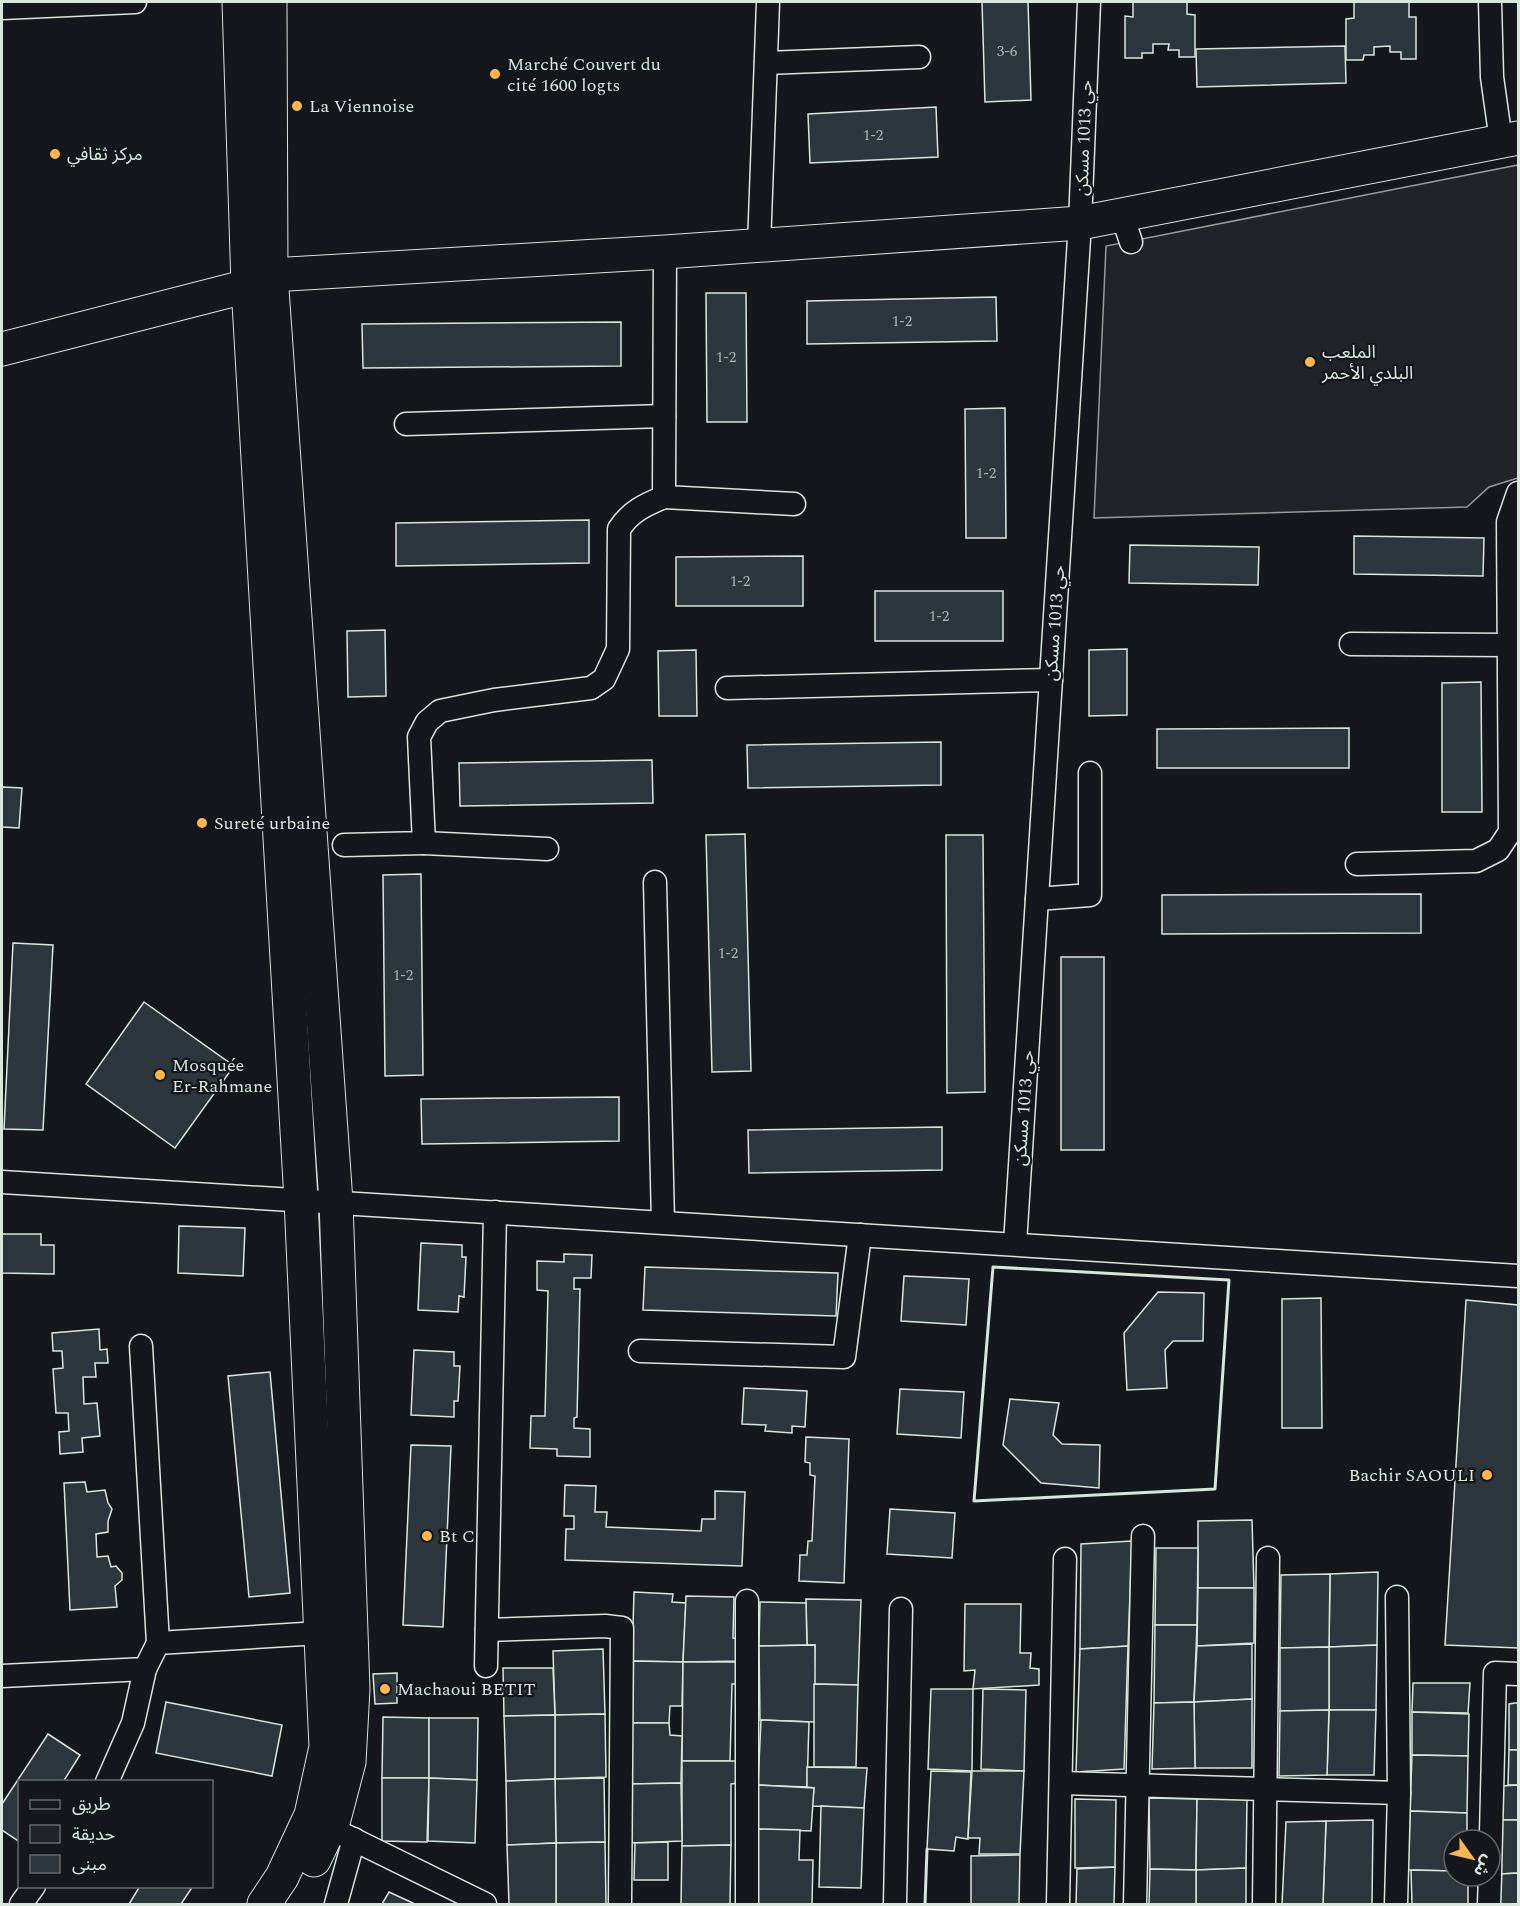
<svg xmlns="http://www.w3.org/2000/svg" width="1520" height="1906" viewBox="0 0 1520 1906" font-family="Spectral,'Noto Sans Arabic',serif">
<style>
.green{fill:#202428;stroke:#939e99;stroke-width:1.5}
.building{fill:#2c363c;stroke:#d8e6dc;stroke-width:1.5}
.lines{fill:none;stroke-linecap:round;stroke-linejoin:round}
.street-casing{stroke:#d8e6dc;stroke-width:25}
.secondary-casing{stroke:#d8e6dc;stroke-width:35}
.street{stroke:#14181c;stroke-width:22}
.secondary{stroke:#14181c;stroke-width:33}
.wall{stroke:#d8e6dc;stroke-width:3}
.poi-dot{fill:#ffb74d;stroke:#14181c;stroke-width:2}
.labels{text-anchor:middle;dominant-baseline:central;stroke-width:4.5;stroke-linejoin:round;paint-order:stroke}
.number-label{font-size:15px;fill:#adbab4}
.poi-label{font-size:18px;fill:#d8e6dc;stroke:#14181c;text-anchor:start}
.street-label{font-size:18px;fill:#d8e6dc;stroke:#14181c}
</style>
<rect width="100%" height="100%" fill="#14181c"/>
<polygon class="green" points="1518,165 1518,478 1489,487 1467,507 1094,518 1106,246"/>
<g class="building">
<polygon points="982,2 1028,2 1031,100 985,102"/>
<polygon points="1133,2 1187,2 1187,14 1195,15 1195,57 1179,57 1179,50 1168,50 1169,44 1153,44 1153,53 1142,53 1142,58 1125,58 1125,16 1133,17"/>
<polygon points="1354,2 1409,2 1409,17 1416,17 1416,59 1401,59 1401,52 1390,52 1390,46 1374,47 1374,55 1364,55 1363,60 1346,60 1346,19 1354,18"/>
<polygon points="1345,46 1346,83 1197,87 1196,49"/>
<polygon points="936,107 938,157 810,163 808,114"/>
<polygon points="706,293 746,293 747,422 707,422"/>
<polygon points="996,297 997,341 807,344 807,301"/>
<polygon points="621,322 621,366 363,368 362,324"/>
<polygon points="1005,408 1006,538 966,538 965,409"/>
<polygon points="589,520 589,563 396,566 396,523"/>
<polygon points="1354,536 1484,538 1483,576 1354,574"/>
<polygon points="1130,545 1259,547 1258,585 1129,583"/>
<polygon points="803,556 803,606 676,606 676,557"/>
<rect x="875" y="591" width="128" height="50"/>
<polygon points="385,630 386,696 348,697 347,631"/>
<polygon points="1127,649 1127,715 1089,716 1089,650"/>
<polygon points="696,650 697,716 659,716 658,651"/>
<polygon points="1481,682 1482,812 1442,812 1442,683"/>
<polygon points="1349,728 1349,768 1157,768 1157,729"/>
<polygon points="941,742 941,785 748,788 747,745"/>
<polygon points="652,760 653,803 460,806 459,763"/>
<polygon points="2,787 22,788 19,828 2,827"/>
<polygon points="745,834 751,1071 712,1072 706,835"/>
<polygon points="946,835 983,835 985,1092 947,1093"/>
<polygon points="421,874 423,1075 385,1076 383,875"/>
<polygon points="1421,894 1421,933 1162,934 1162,895"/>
<polygon points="13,943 53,945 43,1130 4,1129"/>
<rect x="1061" y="957" width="43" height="193"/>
<polygon points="144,1002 234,1066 175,1148 86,1084"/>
<polygon points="619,1097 619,1141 422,1144 421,1099"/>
<polygon points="942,1127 942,1170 749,1173 748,1130"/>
<polygon points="179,1226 245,1228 243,1276 178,1273"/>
<polygon points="2,1234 41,1234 41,1245 54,1245 54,1274 2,1273"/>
<polygon points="421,1243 462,1245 462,1257 466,1257 464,1297 459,1296 458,1312 418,1310"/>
<polygon points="564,1254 592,1255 591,1278 574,1278 574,1289 580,1289 577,1417 574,1418 574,1428 590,1429 590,1457 557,1456 557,1449 530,1448 531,1416 545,1416 548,1291 537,1290 537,1261 564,1262"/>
<polygon points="645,1267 838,1273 836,1316 643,1310"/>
<polygon points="904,1276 969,1279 966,1325 901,1321"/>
<polygon points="1158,1292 1204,1293 1203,1341 1173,1341 1165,1350 1167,1388 1127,1390 1124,1333"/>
<polygon points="1321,1298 1322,1428 1282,1428 1282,1299"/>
<polygon points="1466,1300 1518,1305 1518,1648 1445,1645"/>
<polygon points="99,1329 100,1350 107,1349 108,1363 95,1363 96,1377 83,1377 84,1404 97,1403 100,1436 82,1438 83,1452 60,1454 59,1432 69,1431 68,1413 56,1413 53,1369 63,1368 62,1351 53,1351 52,1333"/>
<polygon points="414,1350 454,1352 454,1366 460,1366 458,1401 454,1401 454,1417 411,1415"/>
<polygon points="270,1372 290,1593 249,1597 228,1376"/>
<polygon points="744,1388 807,1391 805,1427 792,1426 792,1433 765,1431 766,1425 742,1424"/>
<polygon points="900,1389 964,1392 961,1438 897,1434"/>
<polygon points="1010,1399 1059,1403 1053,1435 1062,1444 1100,1445 1099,1488 1041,1483 1003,1445"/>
<polygon points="806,1437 849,1439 844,1583 799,1581 800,1555 807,1555 808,1541 812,1541 815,1476 810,1475 810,1463 805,1462"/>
<polygon points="411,1445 451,1446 443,1627 403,1625"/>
<polygon points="85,1482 87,1492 105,1490 108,1503 112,1509 108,1521 108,1532 96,1534 97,1557 108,1556 111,1567 116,1566 122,1573 122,1580 115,1586 117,1607 70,1610 64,1483"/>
<polygon points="565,1485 596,1486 595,1512 607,1512 606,1527 701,1531 702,1519 715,1519 715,1491 745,1492 742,1566 565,1560 566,1529 574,1529 574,1516 564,1516"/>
<polygon points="890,1509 955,1513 952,1558 887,1554"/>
<polygon points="1252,1520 1254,1588 1198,1588 1198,1521"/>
<polygon points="1132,1541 1128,1646 1080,1649 1081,1544"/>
<polygon points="1156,1548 1198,1548 1197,1625 1155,1625"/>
<polygon points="1378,1572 1377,1645 1329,1647 1330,1574"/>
<polygon points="1330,1574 1329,1647 1280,1648 1281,1575"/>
<polygon points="1198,1588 1254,1588 1254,1643 1197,1646"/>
<polygon points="634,1592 673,1594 672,1602 686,1603 683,1662 632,1661"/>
<polygon points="686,1596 734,1597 733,1638 742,1639 742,1661 683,1662"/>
<polygon points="806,1599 861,1600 858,1685 814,1684 815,1645 807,1645"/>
<polygon points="760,1602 806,1603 807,1645 759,1646"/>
<polygon points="965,1604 1021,1604 1020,1653 1031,1653 1030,1668 1039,1669 1039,1685 973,1689 975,1670 964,1671"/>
<polygon points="1155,1625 1197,1625 1194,1702 1154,1703"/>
<polygon points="1252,1644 1252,1699 1194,1702 1197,1646"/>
<polygon points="815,1645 815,1722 760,1720 759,1646"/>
<polygon points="1377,1645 1376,1710 1329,1710 1329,1647"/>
<polygon points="1128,1646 1124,1769 1076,1772 1080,1649"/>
<polygon points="1329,1647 1329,1710 1280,1711 1280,1648"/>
<polygon points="603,1649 605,1714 555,1715 553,1651"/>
<polygon points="632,1661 683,1662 682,1706 670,1706 669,1723 630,1723"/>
<polygon points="683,1662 740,1662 741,1684 732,1684 730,1761 682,1761"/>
<polygon points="503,1668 553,1668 555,1715 504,1716"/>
<polygon points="397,1673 397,1703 375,1704 373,1674"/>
<polygon points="1413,1683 1470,1683 1468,1713 1412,1712"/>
<polygon points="814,1684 858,1685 856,1767 814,1767"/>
<polygon points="931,1689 973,1689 972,1771 928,1769"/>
<polygon points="983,1689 1026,1690 1024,1771 981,1769"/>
<polygon points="1252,1699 1252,1768 1195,1768 1194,1702"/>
<polygon points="166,1702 282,1725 272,1776 156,1753"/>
<polygon points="1194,1702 1195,1768 1152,1769 1154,1703"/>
<polygon points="1515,1703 1518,1703 1518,1750 1509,1750 1509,1704"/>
<polygon points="1329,1710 1376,1710 1374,1775 1327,1775"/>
<polygon points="1329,1710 1327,1775 1279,1776 1280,1711"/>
<polygon points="1412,1712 1469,1714 1468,1756 1412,1755"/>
<polygon points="605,1714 606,1777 555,1779 555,1715"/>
<polygon points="555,1715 555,1779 506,1781 504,1716"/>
<polygon points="383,1717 429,1718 429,1778 382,1778"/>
<polygon points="429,1718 478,1718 477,1780 429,1778"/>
<polygon points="761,1720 809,1722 807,1787 758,1785"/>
<polygon points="630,1723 669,1723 670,1735 682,1736 681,1783 630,1784"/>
<polygon points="48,1734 80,1755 63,1782 20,1782 20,1842 2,1830 2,1804"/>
<polygon points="1509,1750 1518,1750 1518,1785 1508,1785"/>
<polygon points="1412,1755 1468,1756 1467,1813 1410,1811"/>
<polygon points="682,1761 739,1761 739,1783 731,1784 731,1845 682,1846"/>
<polygon points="807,1767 867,1768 864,1808 812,1806 814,1788 807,1787"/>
<polygon points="931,1771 971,1772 968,1839 956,1837 954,1851 927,1849"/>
<polygon points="972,1771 1024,1771 1020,1854 979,1854 980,1838 968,1838"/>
<polygon points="382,1778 429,1778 427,1842 382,1841"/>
<polygon points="429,1778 477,1780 475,1843 428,1841"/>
<polygon points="604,1778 605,1842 556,1843 555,1779"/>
<polygon points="555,1779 556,1843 507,1845 506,1781"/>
<polygon points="681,1783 682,1841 630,1843 630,1784"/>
<polygon points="758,1785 814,1788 811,1831 757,1829"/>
<polygon points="1518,1785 1518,1820 1501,1820 1501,1786"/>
<polygon points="1149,1798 1197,1799 1196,1870 1150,1869"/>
<polygon points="1075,1799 1116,1800 1115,1867 1075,1868"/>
<polygon points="1197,1799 1247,1799 1246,1868 1196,1870"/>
<polygon points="821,1806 864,1808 861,1888 819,1887"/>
<polygon points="1410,1811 1467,1813 1467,1840 1454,1840 1454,1871 1408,1870"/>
<polygon points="1373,1820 1372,1904 1323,1904 1326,1821"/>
<polygon points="1501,1820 1518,1820 1518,1873 1500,1874"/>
<polygon points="1326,1821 1323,1904 1282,1904 1286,1822"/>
<polygon points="757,1829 800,1830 799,1860 813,1860 812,1904 755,1904"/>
<polygon points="605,1842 606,1904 556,1904 556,1843"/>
<polygon points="668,1842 668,1880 634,1880 635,1843"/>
<polygon points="556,1843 556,1904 509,1904 507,1845"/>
<polygon points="731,1845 730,1904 681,1904 682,1846"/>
<polygon points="1020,1855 1019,1904 971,1904 971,1856"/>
<polygon points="1115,1867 1114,1904 1076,1904 1077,1869"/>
<polygon points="1246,1868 1246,1904 1196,1904 1196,1870"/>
<polygon points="1150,1869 1196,1870 1196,1904 1149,1904"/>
<polygon points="1411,1870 1454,1871 1454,1876 1468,1876 1468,1904 1412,1904"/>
<polygon points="1518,1873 1518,1904 1499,1904 1500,1874"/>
<polygon points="140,1886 193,1886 181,1904 129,1904"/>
<polygon points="389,1892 415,1904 382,1904"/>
</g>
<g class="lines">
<g class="street-casing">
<g id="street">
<polyline points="1490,2 1492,77 1501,141"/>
<polyline points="2,8 135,2"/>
<polyline points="766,63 919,57"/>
<polyline points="1122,215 1131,242"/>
<polyline points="759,246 768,2"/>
<polyline points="406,424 664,416"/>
<polyline points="664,497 794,504"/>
<polyline points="1351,644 1509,645"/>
<polyline points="727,688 1051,680"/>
<polyline points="424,843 547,849"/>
<path d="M344,845L424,843L419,737L427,722L440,711L494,700L591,688L604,679L618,649L619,529C631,511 645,505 664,497L665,252"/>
<polyline points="1357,864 1476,861 1498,850 1510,832 1508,522 1518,493"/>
<polyline points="655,882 663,1222"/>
<polyline points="1037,899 1090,895 1090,773"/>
<polyline points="2,1182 1518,1276"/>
<polyline points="1015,1244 1080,223 1089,2"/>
<polyline points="141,1346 158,1643"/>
<polyline points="640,1351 844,1357 860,1235"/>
<polyline points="487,1630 605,1626 622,1628 620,1904"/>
<polyline points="486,1666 495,1212"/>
<polyline points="2,1676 145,1669 158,1643 320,1633"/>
<polyline points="107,1782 133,1723 145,1669"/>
<polyline points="1061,1783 1399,1793"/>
<polyline points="318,1820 330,1828 485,1904"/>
<polyline points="1490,1873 1495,1673 1518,1674"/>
<polyline points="21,1904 34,1886"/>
<polyline points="336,1904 354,1839"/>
<polyline points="747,1904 747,1601"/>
<polyline points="895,1904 901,1609"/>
<polyline points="1058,1904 1065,1559"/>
<polyline points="1135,1904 1143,1536"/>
<polyline points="1264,1904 1268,1558"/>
<polyline points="1396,1904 1399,1793 1397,1597"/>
<polyline points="1489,1904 1490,1876"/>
</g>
</g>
<g class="secondary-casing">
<g id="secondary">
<polyline points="239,2 248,286 301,1200 326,1747 311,1815 282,1877 264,1904"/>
<polyline points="270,2 271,275 336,1202 353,1689 349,1762 334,1819 314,1860"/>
<polyline points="2,349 248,286 271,275 665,252 1080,223 1518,138"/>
</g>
</g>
<use href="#street" class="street"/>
<use href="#secondary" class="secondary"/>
<g class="wall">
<polygon points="993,1267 1229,1280 1215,1489 974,1501"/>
<polyline points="925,1904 927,1849"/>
</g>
</g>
<g class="poi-dot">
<circle cx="495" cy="74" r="6"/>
<circle cx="297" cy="106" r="6"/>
<circle cx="55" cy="154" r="6"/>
<circle cx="1310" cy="362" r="6"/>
<circle cx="202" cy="823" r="6"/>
<circle cx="160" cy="1075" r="6"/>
<circle cx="1487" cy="1475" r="6"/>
<circle cx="427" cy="1536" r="6"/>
<circle cx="385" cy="1689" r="6"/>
</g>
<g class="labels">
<g class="number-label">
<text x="1007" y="51">3-6</text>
<text x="873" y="135">1-2</text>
<text x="902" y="321">1-2</text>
<text x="726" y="357">1-2</text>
<text x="986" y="473">1-2</text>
<text x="740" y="581">1-2</text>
<text x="939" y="616">1-2</text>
<text x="728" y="953">1-2</text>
<text x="403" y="975">1-2</text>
</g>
<g class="poi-label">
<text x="507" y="64">Marché Couvert du<tspan x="507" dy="21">cité 1600 logts</tspan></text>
<text x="309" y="106">La Viennoise</text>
<text x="67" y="154">مركز ثقافي</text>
<text x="1322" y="352">الملعب<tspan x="1322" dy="21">البلدي الأحمر</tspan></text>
<text x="214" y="823">Sureté urbaine</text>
<text x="172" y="1065">Mosquée<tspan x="172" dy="21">Er-Rahmane</tspan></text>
<text x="1475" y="1475" text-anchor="end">Bachir SAOULI</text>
<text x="439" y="1536">Bt C</text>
<text x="397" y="1689">Machaoui BETIT</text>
</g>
<g class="street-label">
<text transform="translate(1084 138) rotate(-88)">حي 1013 مسكن</text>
<text transform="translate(1055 623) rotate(-86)">حي 1013 مسكن</text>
<text transform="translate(1024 1108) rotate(-86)">حي 1013 مسكن</text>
</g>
</g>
<rect width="1520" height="1906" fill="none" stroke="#d8e6dc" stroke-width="6"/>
<rect x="18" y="1780" width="195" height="108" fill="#14181c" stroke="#626a69" stroke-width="1.5"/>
<rect x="30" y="1800" width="30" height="9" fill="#14181c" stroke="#626a69" stroke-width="1.5"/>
<text x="72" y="1810" font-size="18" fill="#d8e6dc">طريق</text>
<rect x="30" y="1825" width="30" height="18" fill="#202428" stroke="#626a69" stroke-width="1.5"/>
<text x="72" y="1840" font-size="18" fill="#d8e6dc">حديقة</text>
<rect x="30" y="1855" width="30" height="18" fill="#2c363c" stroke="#626a69" stroke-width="1.5"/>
<text x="72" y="1870" font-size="18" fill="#d8e6dc">مبنى</text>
<g transform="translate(1472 1858) rotate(124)"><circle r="28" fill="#14181c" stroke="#626a69" stroke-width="1.5"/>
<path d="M0-4.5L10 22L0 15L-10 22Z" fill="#ffb74d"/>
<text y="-9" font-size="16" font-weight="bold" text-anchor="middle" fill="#d8e6dc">ش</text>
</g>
</svg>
